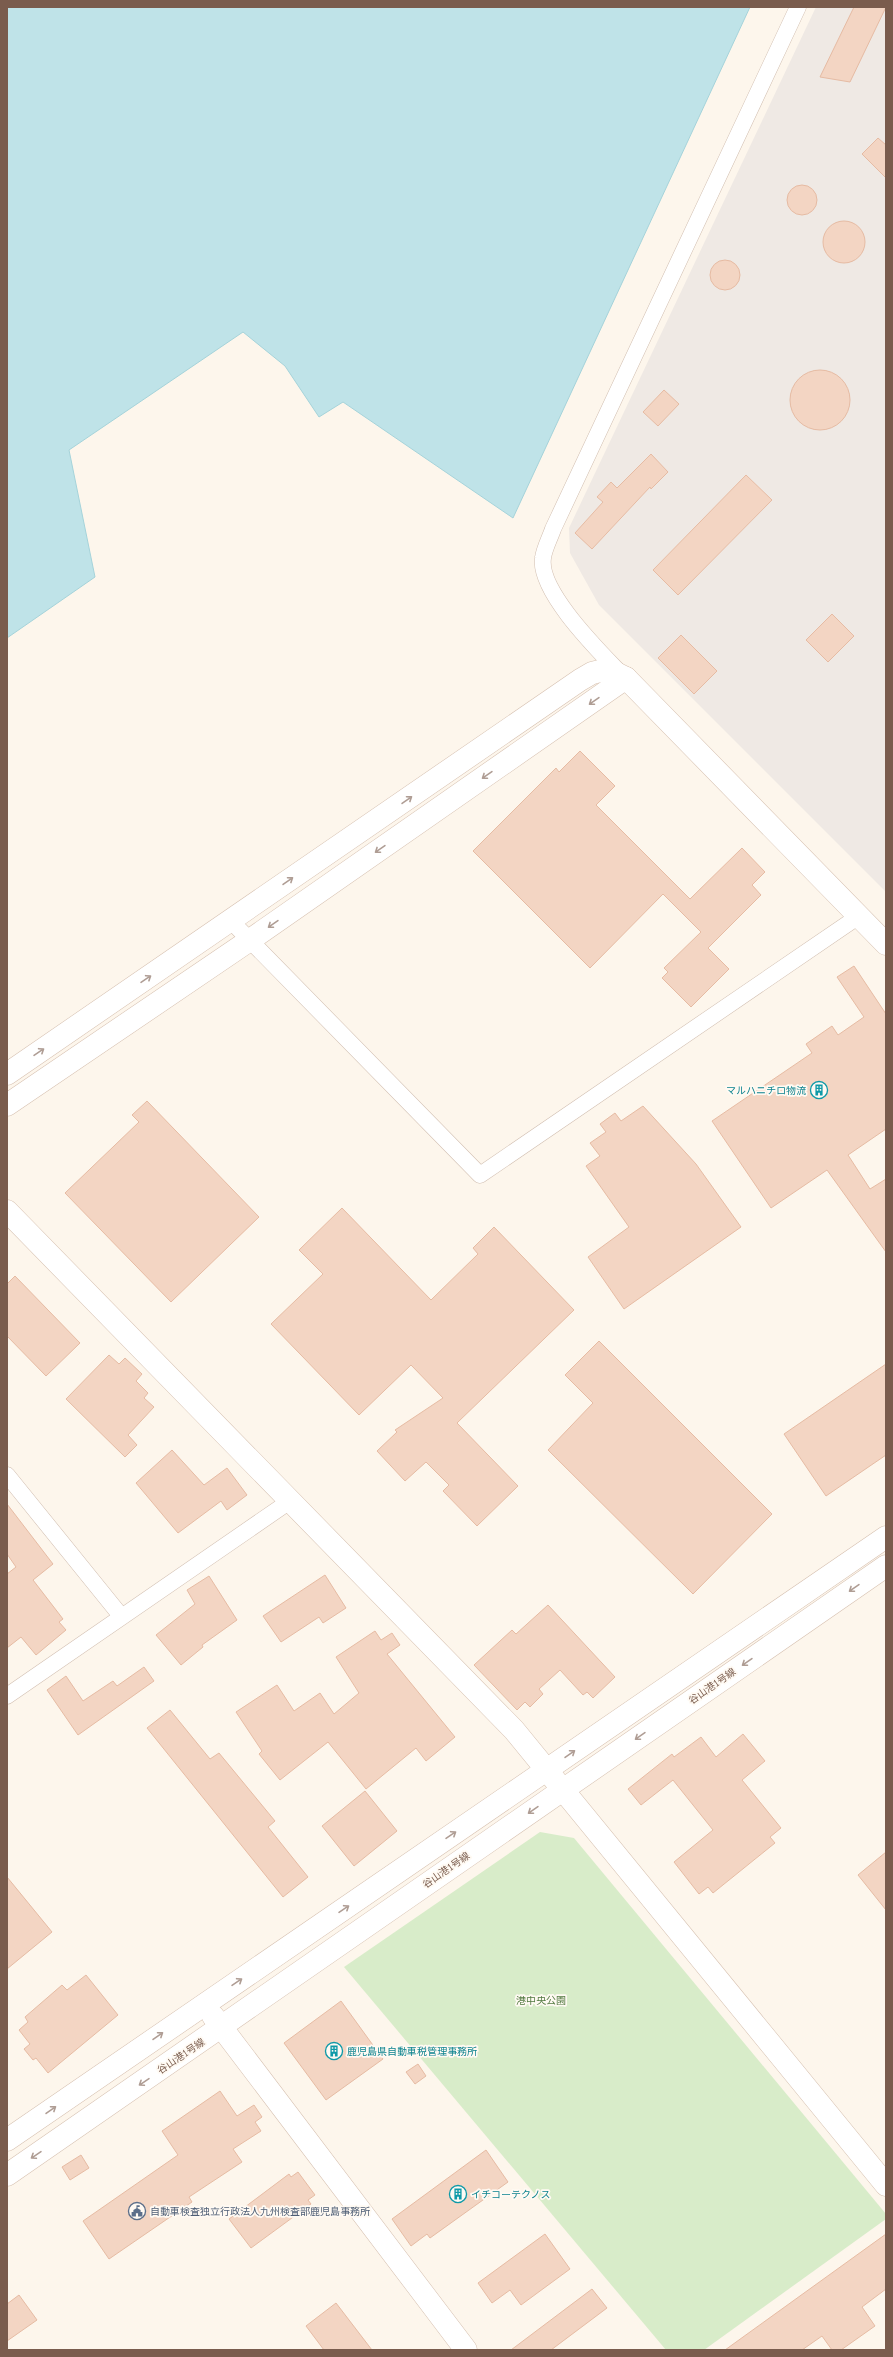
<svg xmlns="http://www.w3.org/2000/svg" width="893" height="2357" viewBox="0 0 893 2357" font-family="'PT Sans Narrow','Noto Sans JP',sans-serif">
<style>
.industrial{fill:#efe9e4}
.green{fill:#d8ecc9}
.water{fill:#bfe3e8;stroke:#a5d3da}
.building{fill:#f3d5c3;stroke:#e6bba3}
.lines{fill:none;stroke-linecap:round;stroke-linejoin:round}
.street-casing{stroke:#d1beb0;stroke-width:17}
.secondary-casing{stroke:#d6c0b0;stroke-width:23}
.street{stroke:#fff;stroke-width:16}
.secondary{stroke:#fff;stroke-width:22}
.oneway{stroke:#af9d94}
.labels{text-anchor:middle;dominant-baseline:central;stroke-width:3.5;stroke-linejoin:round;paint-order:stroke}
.culture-label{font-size:10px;fill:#0d838f;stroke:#fffaf3;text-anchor:start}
.street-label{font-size:10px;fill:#7a5c4d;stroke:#fffaf3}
.park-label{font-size:10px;fill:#537a41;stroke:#fffaf3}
.service-label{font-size:10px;fill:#4e5e75;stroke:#fffaf3;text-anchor:start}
</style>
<rect width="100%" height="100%" fill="#fdf6ec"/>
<polygon class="industrial" points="816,7 886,7 886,892 599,605 570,553 569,528"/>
<polygon class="green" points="540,1832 574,1838 886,2214 886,2219 704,2350 666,2350 344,1967"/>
<polygon class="water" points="7,7 750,7 513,518 343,402 319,417 285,366 243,332 69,450 95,577 7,638"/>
<g class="building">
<polygon points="854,7 886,7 850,82 820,77"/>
<polygon points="878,138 886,145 886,178 862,154"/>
<circle cx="802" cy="200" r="15"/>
<circle cx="844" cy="242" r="21"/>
<circle cx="725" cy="275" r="15"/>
<circle cx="820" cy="400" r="30"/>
<polygon points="664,390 679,404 658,426 643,412"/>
<polygon points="651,454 668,472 651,489 650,487 592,549 575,533 603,502 597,497 611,482 617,488"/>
<polygon points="746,475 772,500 678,595 653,570"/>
<polygon points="832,614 854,636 828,662 806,640"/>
<polygon points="681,635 717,671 694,694 658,658"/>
<polygon points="580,751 615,786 596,805 690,899 742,848 765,872 752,885 761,895 708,948 729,969 691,1007 662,978 668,972 664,968 701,932 663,894 590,968 473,851 556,768 559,772"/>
<polygon points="854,966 886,1014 886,1129 848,1155 870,1189 886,1179 886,1252 827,1170 771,1208 712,1121 812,1053 806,1044 832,1026 838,1035 864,1017 837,977"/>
<polygon points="147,1101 259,1217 171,1302 65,1193 139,1122 132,1115"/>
<polygon points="643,1106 696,1164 741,1227 624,1309 588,1257 629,1227 586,1166 600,1156 590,1143 606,1132 600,1124 615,1113 621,1121"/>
<polygon points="342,1208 431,1300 478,1254 473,1248 494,1227 574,1310 457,1423 518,1486 477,1526 443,1491 449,1485 426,1462 405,1481 377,1451 397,1432 395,1430 443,1398 411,1365 359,1415 271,1324 323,1274 299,1250"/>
<polygon points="15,1276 80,1343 46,1376 7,1336 7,1284"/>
<polygon points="599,1341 772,1514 693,1594 548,1450 593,1403 565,1375"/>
<polygon points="109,1355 119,1364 125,1358 142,1374 136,1381 148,1393 144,1398 154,1407 128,1435 137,1445 125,1457 66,1399"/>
<polygon points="886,1364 886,1455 826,1496 784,1434"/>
<polygon points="172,1450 204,1485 227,1468 247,1495 227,1510 221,1501 178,1533 136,1483"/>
<polygon points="7,1504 53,1564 33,1580 63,1619 59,1622 66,1630 36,1655 21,1637 7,1648 7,1574 16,1567 7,1554"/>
<polygon points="325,1575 346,1608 323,1623 319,1617 281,1642 263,1616"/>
<polygon points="209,1576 237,1620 202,1645 203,1647 181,1665 156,1635 195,1604 187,1590"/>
<polygon points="548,1605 615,1677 593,1698 587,1692 583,1695 560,1670 539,1689 543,1694 530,1707 525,1702 517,1710 474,1665 512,1630 516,1634"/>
<polygon points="375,1631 381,1640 392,1633 400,1645 387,1654 455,1737 426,1761 416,1748 366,1789 328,1742 280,1780 259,1754 262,1751 236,1712 277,1685 294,1711 320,1693 334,1714 359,1693 336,1657"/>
<polygon points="144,1667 154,1681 78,1735 47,1690 66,1676 83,1701 113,1681 117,1686"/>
<polygon points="170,1710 210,1759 219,1753 275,1821 268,1827 308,1877 283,1897 147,1728"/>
<polygon points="743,1734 765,1761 742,1780 781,1828 770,1837 775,1843 713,1893 708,1887 699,1894 674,1862 713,1830 673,1780 641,1805 628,1789 672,1754 674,1757 701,1737 716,1757"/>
<polygon points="365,1791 397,1831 354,1866 322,1826"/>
<polygon points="886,1852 886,1910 858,1875"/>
<polygon points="7,1877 52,1932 7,1969"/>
<polygon points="86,1975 118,2015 48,2073 36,2058 33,2060 24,2049 30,2044 19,2030 28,2022 25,2017 62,1985 67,1990"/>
<polygon points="341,2001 383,2059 326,2100 284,2043"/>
<polygon points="418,2064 426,2076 415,2084 406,2072"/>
<polygon points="220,2091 237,2116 254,2105 262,2117 255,2122 261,2131 233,2149 242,2162 189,2197 192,2202 109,2259 83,2221 178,2155 162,2131"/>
<polygon points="486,2150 508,2182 430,2238 427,2234 411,2246 392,2219"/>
<polygon points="81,2155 89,2168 70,2180 62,2167"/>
<polygon points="298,2172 315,2195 308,2200 311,2204 251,2248 229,2219 289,2174 291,2177"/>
<polygon points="545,2234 570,2269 521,2305 510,2290 492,2303 478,2283"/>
<polygon points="886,2234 886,2289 862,2307 875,2326 841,2350 832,2350 822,2336 802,2350 725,2350"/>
<polygon points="592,2289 607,2308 551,2350 511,2350"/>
<polygon points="19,2295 37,2320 7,2341 7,2304"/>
<polygon points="336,2303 372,2350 324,2350 306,2326"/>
</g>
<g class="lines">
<g class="street-casing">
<g id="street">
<path d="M621,674C599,651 538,591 543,558C544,549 550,538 553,529L798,7"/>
<polyline points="231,921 480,1175 859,916"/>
<polyline points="7,1475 121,1616"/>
<polyline points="7,1696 290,1501"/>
</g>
</g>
<g class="secondary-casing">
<g id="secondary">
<polyline points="7,1074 580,680 592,673 608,669 626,678 886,944"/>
<polyline points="7,1105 250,940 626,678"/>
<polyline points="7,1211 514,1730 886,2185"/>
<polyline points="213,2016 466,2350"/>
<polyline points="7,2140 886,1537"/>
<polyline points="7,2175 886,1566"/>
</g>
</g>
<use href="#street" class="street"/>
<use href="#secondary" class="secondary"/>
</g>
<defs><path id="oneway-shaft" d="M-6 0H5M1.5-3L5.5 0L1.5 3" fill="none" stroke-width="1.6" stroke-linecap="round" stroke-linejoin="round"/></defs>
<g class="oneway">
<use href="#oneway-shaft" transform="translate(594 701) rotate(145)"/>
<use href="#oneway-shaft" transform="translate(487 775) rotate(145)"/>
<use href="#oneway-shaft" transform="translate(407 800) rotate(-35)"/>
<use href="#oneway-shaft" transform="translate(380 849) rotate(145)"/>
<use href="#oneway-shaft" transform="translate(288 881) rotate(-35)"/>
<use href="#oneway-shaft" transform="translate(273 924) rotate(145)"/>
<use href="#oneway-shaft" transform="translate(146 979) rotate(-34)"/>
<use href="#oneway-shaft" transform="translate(39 1052) rotate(-34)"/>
<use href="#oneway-shaft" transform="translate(854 1588) rotate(145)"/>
<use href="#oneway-shaft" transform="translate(747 1662) rotate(145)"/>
<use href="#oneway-shaft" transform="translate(640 1736) rotate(145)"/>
<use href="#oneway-shaft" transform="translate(570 1754) rotate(-35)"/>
<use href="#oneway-shaft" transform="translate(533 1810) rotate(145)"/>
<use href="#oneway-shaft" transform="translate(451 1835) rotate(-34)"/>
<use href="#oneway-shaft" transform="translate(344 1909) rotate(-34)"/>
<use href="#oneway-shaft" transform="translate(237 1982) rotate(-34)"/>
<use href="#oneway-shaft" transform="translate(158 2036) rotate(-35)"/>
<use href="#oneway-shaft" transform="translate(144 2082) rotate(146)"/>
<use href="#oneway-shaft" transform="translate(51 2110) rotate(-35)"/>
<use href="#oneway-shaft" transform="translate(36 2155) rotate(146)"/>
</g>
<defs>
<g id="building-ring" transform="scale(0.9)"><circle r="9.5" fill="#fffaf3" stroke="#0f9aa8" stroke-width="1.5"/><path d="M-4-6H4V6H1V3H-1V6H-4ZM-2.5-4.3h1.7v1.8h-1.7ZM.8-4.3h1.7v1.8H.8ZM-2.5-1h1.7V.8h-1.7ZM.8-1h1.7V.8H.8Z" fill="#0f9aa8"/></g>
<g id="civic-ring" transform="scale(0.9)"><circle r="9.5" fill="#fffaf3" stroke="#5c6f8a" stroke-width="1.5"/><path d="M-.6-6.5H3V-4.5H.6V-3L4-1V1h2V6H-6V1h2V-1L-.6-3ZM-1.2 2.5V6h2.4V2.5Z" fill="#5c6f8a"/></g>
</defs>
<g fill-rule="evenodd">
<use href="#building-ring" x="819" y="1090"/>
<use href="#building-ring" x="334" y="2051"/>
<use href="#building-ring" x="458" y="2194"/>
<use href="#civic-ring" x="137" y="2211"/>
</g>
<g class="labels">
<g class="culture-label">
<text x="806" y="1090" text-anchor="end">マルハニチロ物流</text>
<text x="347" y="2051">鹿児島県自動車税管理事務所</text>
<text x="471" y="2194">イチコーテクノス</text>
</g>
<g class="street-label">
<text transform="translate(712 1686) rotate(-35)">谷山港1号線</text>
<text transform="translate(446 1870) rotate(-35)">谷山港1号線</text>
<text transform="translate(181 2056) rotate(-34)">谷山港1号線</text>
</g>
<g class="park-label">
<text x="541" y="2000">港中央公園</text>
</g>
<g class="service-label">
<text x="150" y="2211">自動車検査独立行政法人九州検査部鹿児島事務所</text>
</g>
</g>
<rect width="893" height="2357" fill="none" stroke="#7a5c4d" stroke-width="16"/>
</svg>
